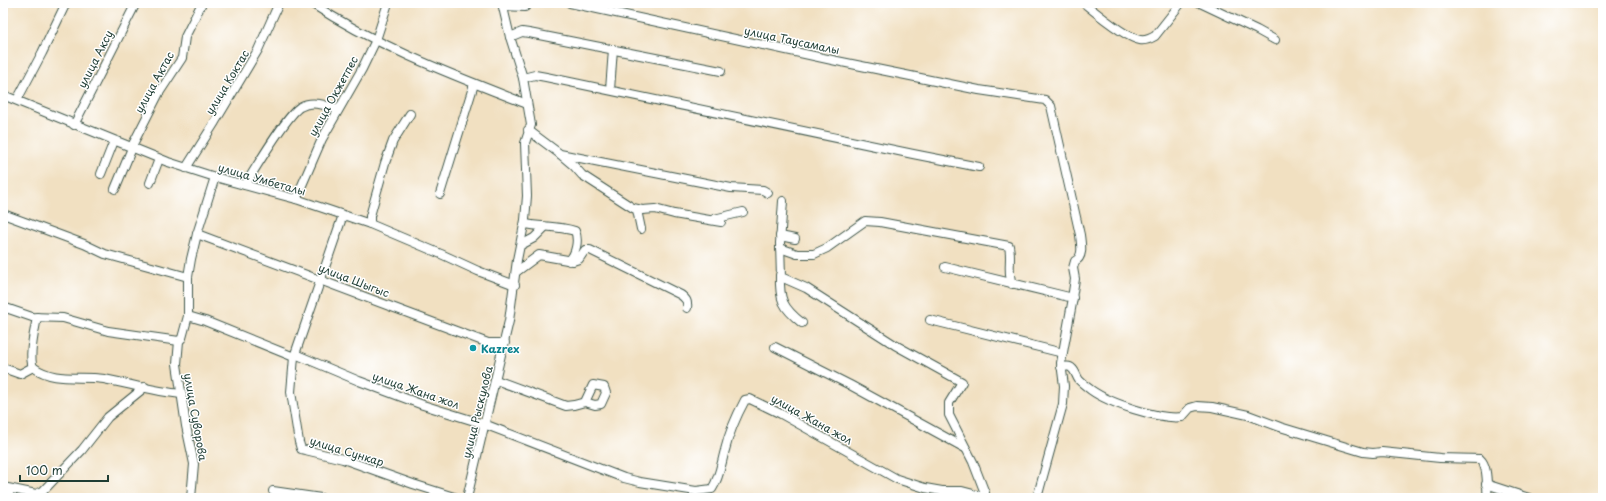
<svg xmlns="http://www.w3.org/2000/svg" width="1606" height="501" viewBox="0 0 1606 501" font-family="'Playpen Sans',sans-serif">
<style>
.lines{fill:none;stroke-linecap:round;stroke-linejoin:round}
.minor-casing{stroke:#3e5549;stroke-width:10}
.minor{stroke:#fff;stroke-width:8}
.culture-dot{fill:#0f9aa8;stroke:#fff;stroke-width:1.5}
.labels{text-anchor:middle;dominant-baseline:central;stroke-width:3;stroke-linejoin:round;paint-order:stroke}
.street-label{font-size:11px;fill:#1f3d34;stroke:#fff}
.culture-label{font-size:11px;font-weight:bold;fill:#0d838f;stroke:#fff;text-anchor:start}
</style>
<rect width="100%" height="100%" fill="#fff"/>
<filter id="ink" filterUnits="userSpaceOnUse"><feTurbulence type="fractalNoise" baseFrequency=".025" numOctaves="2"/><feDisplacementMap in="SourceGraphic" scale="8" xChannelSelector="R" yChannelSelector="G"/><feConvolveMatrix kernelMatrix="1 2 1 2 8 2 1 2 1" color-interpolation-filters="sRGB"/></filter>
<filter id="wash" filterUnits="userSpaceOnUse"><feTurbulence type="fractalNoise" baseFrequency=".012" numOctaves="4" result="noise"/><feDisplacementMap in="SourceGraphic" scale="16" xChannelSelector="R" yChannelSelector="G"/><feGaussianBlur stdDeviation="0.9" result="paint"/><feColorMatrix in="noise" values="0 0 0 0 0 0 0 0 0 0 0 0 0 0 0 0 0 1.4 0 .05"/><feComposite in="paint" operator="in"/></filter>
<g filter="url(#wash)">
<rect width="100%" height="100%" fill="#f1e0c1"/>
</g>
<g filter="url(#ink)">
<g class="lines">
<g class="minor-casing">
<g id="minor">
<path d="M311,3C378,47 453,75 527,104"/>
<path d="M570,3L832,60L979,90L1045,100L1051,106L1080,235C1081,244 1084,257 1075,261L1073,268L1075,279L1072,298"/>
<path d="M1084,3C1095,12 1126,38 1140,40C1146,41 1150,39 1155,36L1181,3"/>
<polyline points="1200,3 1257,30 1275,40"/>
<polyline points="503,6 525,7 529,3"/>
<polyline points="510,37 522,32 529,33 721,71"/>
<polyline points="523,78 535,75 546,77 913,154 979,167"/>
<polyline points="610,90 613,49"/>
<polyline points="3,95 168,162 215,177 296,199 370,224 441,254 478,271 515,285"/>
<polyline points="17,100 42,53 66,3"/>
<polyline points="74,125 136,3"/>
<polyline points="528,130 560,154 731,188 763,190 768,193"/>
<polyline points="131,148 159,93 182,58 185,37 202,3"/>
<polyline points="561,155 574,166 582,175 633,208 642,210 655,209 674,214 721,222"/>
<polyline points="186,168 215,122 258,50 279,3"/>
<polyline points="101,174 114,141"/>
<polyline points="150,183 159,159"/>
<path d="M245,185C255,169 286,116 300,107C312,100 326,105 338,110"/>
<polyline points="115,189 132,148"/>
<polyline points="440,194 474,84"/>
<polyline points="296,199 322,139 362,69 376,40 388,3"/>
<polyline points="637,210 641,229"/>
<polyline points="3,214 84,244 105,254 188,277"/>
<polyline points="343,215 294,357 291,392 299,442 301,449 343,459 413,484 457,498"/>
<polyline points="714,219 743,212"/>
<polyline points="370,224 370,216 385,163 393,141 410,114"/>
<path d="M525,224C542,227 558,226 575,231C579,240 576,254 569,261"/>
<polyline points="197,234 488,343 505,343"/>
<polyline points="780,236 795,239"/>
<polyline points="521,245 534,238 545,227"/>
<path d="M780,248L797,254H814L827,248L865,221L880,222L1009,246C1012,259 1007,271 1012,284"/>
<polyline points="945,267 1073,298 1061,363 1064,386 1063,404 1037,498"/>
<path d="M516,272L539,255L573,261L579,259L585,250H590L681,295C686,299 688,301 687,308"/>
<path d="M780,275C779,300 783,308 802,323"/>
<polyline points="3,307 32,317 63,318 108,331 179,341"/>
<polyline points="188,316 205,321 294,357"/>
<polyline points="930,320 1063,353"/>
<polyline points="775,347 850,385 965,448"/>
<path d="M295,354L359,381L423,405L484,424L624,478L640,482L696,491L712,489C720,477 721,464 725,450C729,433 737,415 745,400L750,399L781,414L897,479L925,488L942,491H962L985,497V493L973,462L949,415V403L962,382L895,345L806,288L781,277L780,243L783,201"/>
<path d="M33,367C28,355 35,330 37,317"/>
<path d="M1061,367C1064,367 1068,366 1070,367C1075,369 1076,376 1079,380C1082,383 1087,387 1091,390C1109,403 1160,420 1182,417L1190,408L1197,406L1212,407L1248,415L1280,427L1363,452L1373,453L1382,452L1440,458L1480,459C1489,467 1486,487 1488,498"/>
<path d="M3,368L20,374L33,367C55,383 79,375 104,379C130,384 156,392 182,394"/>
<polyline points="496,380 566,406 574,405 585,402 593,385 604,387 606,393 601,404 595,405 585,402"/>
<polyline points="1486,484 1529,498"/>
<polyline points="3,487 36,494 43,491 82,450 108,417 145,387"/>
<polyline points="273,491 321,498"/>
<polyline points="8,498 10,489"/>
<polyline points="191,498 194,464 186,426 177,364 179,341 182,338 188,316 188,277 191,259 197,234 215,177"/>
<polyline points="467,498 509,321 517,260 525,220 527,196 525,143 531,125 523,78 510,37 502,3"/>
</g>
</g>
<use href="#minor" class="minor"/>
</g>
</g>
<circle class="culture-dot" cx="473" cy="348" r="4"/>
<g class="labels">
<g class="street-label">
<text transform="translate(792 40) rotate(12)">улица Таусамалы</text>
<text transform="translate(95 59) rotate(-63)">улица Аксу</text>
<text transform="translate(154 82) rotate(-61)">улица Актас</text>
<text transform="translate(227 82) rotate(-59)">улица Коктас</text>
<text transform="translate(333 96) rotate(-61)">улица Окжетпес</text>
<text transform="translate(262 179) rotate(16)">улица Умбеталы</text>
<text transform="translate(354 280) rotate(21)">улица Шыгыс</text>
<text transform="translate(416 390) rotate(19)">улица Жана жол</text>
<text transform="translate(477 412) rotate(-76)">улица Рыскулова</text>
<text transform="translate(196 417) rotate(80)">улица Суворова</text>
<text transform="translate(812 419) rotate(29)">улица Жана жол</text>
<text transform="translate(347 451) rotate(17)">улица Сункар</text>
</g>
<g class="culture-label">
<text x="481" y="348">Kazrex</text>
</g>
</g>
<rect width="1606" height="501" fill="none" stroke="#fff" stroke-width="16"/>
<path d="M20 475v6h88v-6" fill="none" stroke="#1f3d34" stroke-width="2"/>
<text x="26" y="475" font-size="12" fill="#1f3d34" stroke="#ffffff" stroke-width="3" paint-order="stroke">100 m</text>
</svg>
